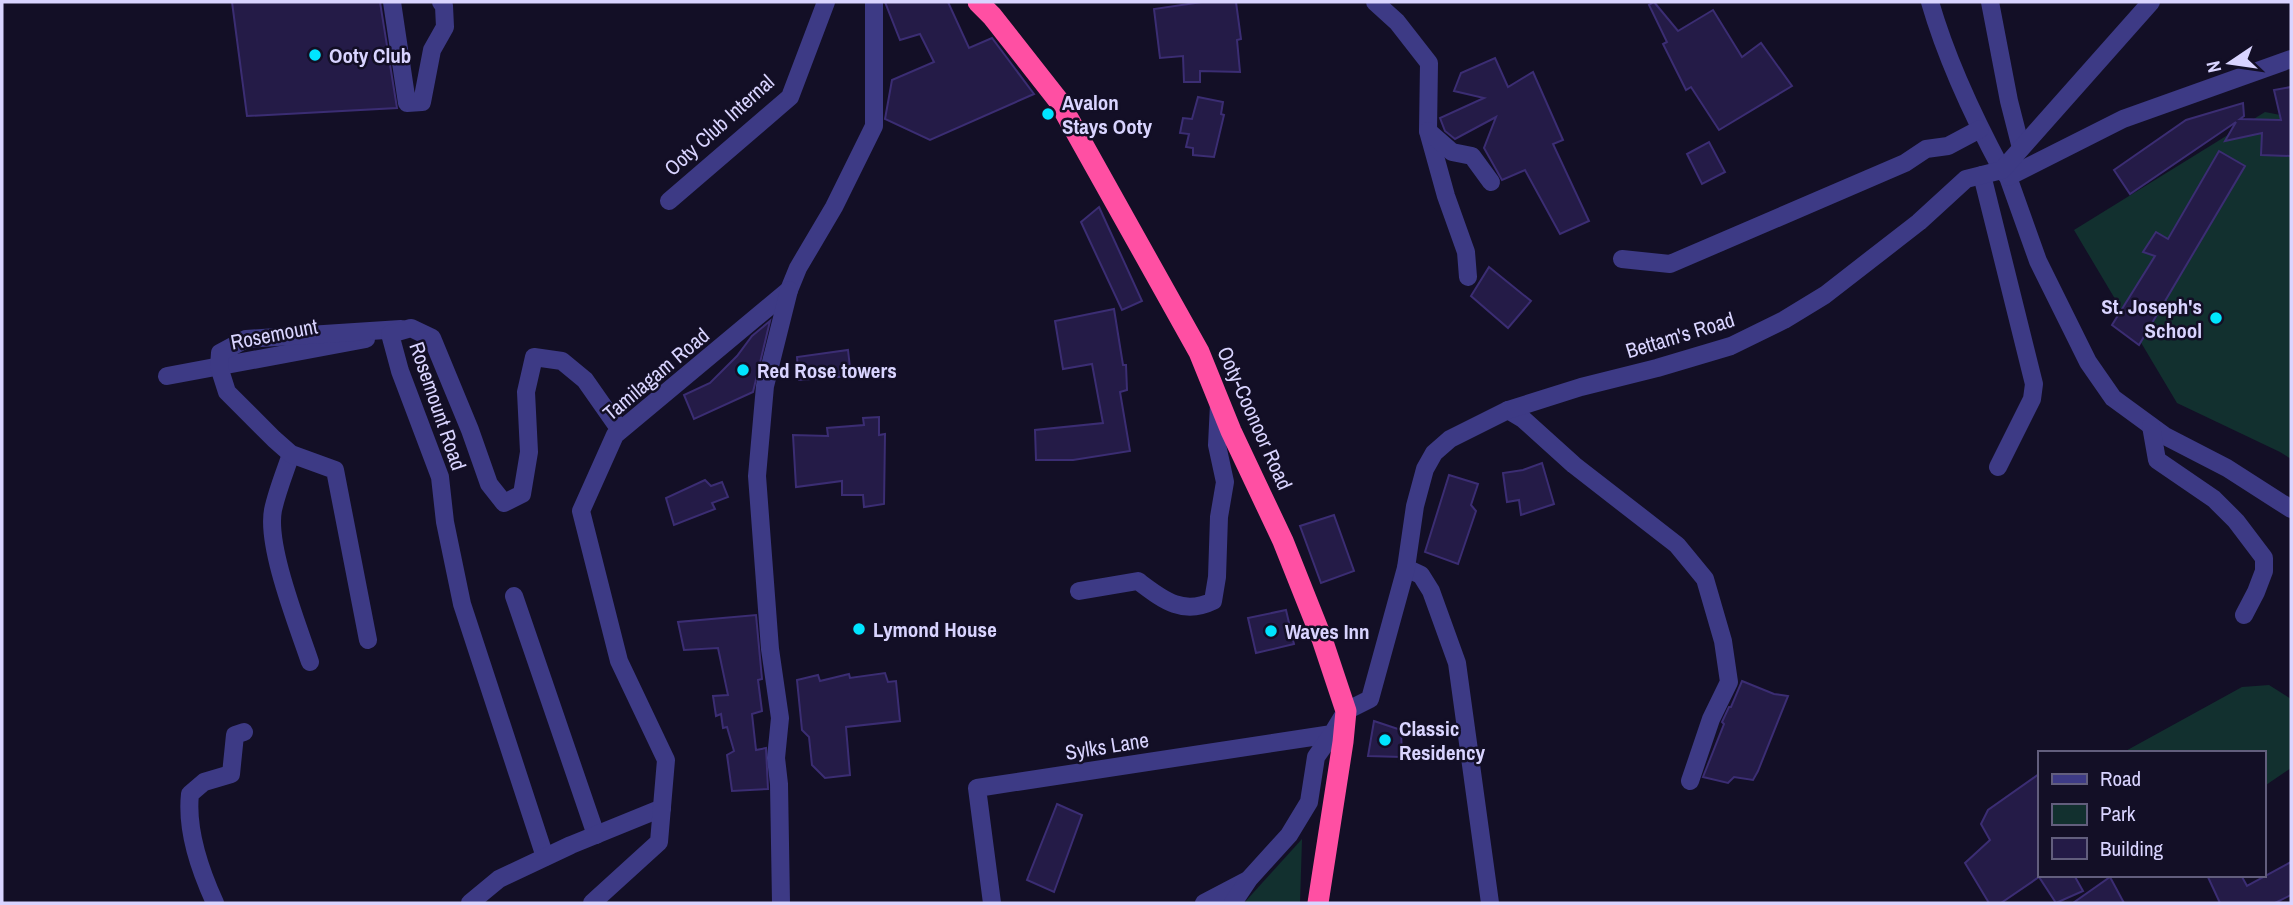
<svg xmlns="http://www.w3.org/2000/svg" width="2293" height="905" viewBox="0 0 2293 905" font-family="'Archivo Narrow',sans-serif">
<style>
.green{fill:#12302f}
.building{fill:#241b47;stroke:#3b2d73;stroke-width:2}
.lines{fill:none;stroke-linecap:round;stroke-linejoin:round}
.minor{stroke:#3d3a85;stroke-width:18}
.highway{stroke:#ff4fa3;stroke-width:21}
.poi-dot{fill:#00e5ff;stroke:#130f26;stroke-width:2.5}
.labels{text-anchor:middle;dominant-baseline:central;stroke-width:5;stroke-linejoin:round;paint-order:stroke}
.poi-label{font-size:21px;font-weight:bold;fill:#d9d4ff;stroke:#130f26;text-anchor:start}
.street-label{font-size:21px;fill:#d9d4ff;stroke:#130f26}
</style>
<rect width="100%" height="100%" fill="#130f26"/>
<g class="green">
<polygon points="2265,112 2291,117 2291,459 2280,452 2177,403 2074,230"/>
<polygon points="2269,685 2291,699 2291,768 2263,787 2263,753 2122,753 2242,687"/>
<polygon points="1302,839 1300,903 1244,903"/>
</g>
<g class="building">
<polygon points="232,2 380,2 397,108 247,116"/>
<polygon points="885,2 948,2 969,48 992,38 1034,94 930,140 885,119 892,80 934,62 920,34 900,40"/>
<polygon points="1202,2 1236,2 1241,39 1237,40 1240,72 1200,71 1200,82 1184,82 1183,56 1160,58 1154,9"/>
<polygon points="1654,2 1678,31 1713,10 1742,57 1761,43 1792,86 1719,130 1691,87 1686,90 1663,44 1667,42 1649,5"/>
<polygon points="1495,58 1508,87 1533,72 1563,140 1553,144 1589,221 1560,234 1525,170 1502,180 1484,148 1496,117 1455,139 1445,131 1440,118 1484,98 1454,91 1461,73"/>
<polygon points="2291,87 2291,156 2261,155 2262,133 2225,141 2236,122 2130,194 2114,170 2186,120 2243,103 2244,116 2240,119 2281,120 2274,90"/>
<polygon points="1198,97 1223,102 1221,114 1224,115 1214,157 1193,155 1193,148 1186,147 1189,134 1180,133 1183,118 1192,119"/>
<polygon points="1709,142 1725,172 1702,184 1687,154"/>
<polygon points="2219,151 2245,166 2139,345 2112,325 2155,256 2143,252 2156,232 2168,239"/>
<polygon points="1099,207 1142,301 1122,310 1081,222"/>
<polygon points="1489,267 1531,301 1508,328 1471,296"/>
<polygon points="1114,309 1123,365 1126,365 1127,390 1120,392 1130,451 1073,460 1036,460 1035,430 1103,423 1092,364 1063,369 1055,321"/>
<polygon points="770,321 753,392 694,419 684,395 710,383 737,356 752,336"/>
<polygon points="848,350 851,376 799,380 797,357"/>
<polygon points="879,417 879,435 885,434 884,504 864,507 863,495 842,495 842,481 796,487 793,435 828,436 827,428 864,425 863,418"/>
<polygon points="1542,463 1554,504 1521,515 1519,500 1507,502 1503,473 1523,470"/>
<polygon points="1449,475 1478,484 1471,505 1476,511 1458,564 1425,552"/>
<polygon points="705,480 711,486 722,482 728,497 712,503 715,509 674,525 666,498"/>
<polygon points="1334,515 1354,571 1321,583 1300,526"/>
<polygon points="1286,610 1294,644 1256,653 1248,618"/>
<polygon points="756,615 762,679 758,680 762,711 752,714 756,750 766,748 768,789 732,791 727,755 734,751 727,727 723,728 721,714 716,716 713,696 728,695 718,648 684,650 678,622"/>
<polygon points="885,673 888,682 896,681 900,721 846,727 850,775 825,778 812,765 809,737 802,730 797,680 818,675 820,681 849,674 850,678"/>
<polygon points="1742,681 1774,694 1788,696 1758,771 1753,780 1734,777 1728,783 1703,777 1724,724 1722,722 1729,707 1731,707"/>
<polygon points="1374,721 1401,730 1402,757 1368,756"/>
<polygon points="2039,774 2039,875 2074,875 2083,891 2056,903 2039,877 2001,903 1989,903 1965,863 1990,840 1981,824 1988,810"/>
<polygon points="1057,804 1082,815 1054,892 1027,880"/>
<polygon points="2291,862 2291,895 2275,903 2220,903 2207,875 2241,875 2247,886"/>
<polygon points="2110,877 2124,903 2073,903"/>
</g>
<g class="lines">
<g class="minor">
<polyline points="392,2 407,103 422,102 432,50 445,27 444,6 441,2"/>
<polyline points="1375,2 1397,22 1429,63 1428,131 1446,196 1466,252 1468,277"/>
<path d="M1930,2C1947,61 1973,116 2002,170L2008,177L2038,261L2088,362L2113,398L2165,436L2227,468L2291,509"/>
<polyline points="1990,2 2009,101 2021,148"/>
<polyline points="1428,131 1452,152 1472,156 1491,182"/>
<polyline points="1982,175 2034,384 2032,399 1998,467"/>
<polyline points="2008,177 2123,119 2291,59"/>
<polyline points="669,201 790,97 826,2"/>
<polyline points="1622,259 1670,264 1905,163 1926,149 1948,146 1980,129"/>
<polyline points="167,376 366,339"/>
<polyline points="1508,410 1523,419 1574,465 1677,545 1705,579 1723,641 1729,682 1711,719 1690,781"/>
<polyline points="2151,426 2157,460 2214,499 2236,521 2264,558 2264,571 2256,592 2244,615"/>
<path d="M291,454C285,472 277,491 273,510C266,546 298,626 310,662"/>
<polyline points="1406,568 1421,575 1431,591 1457,663 1490,903"/>
<path d="M1079,591L1138,581C1162,599 1182,616 1213,601L1217,577L1219,517L1225,482L1217,445L1219,404"/>
<polyline points="514,596 596,835"/>
<polyline points="368,640 335,470 291,454 274,439 227,392 219,367 220,353 246,339 401,329"/>
<polyline points="545,857 462,604 445,522 440,477 400,371 390,334 411,328 432,338 470,430 489,484 504,503 522,494 529,452 526,392 534,357 562,361 585,380 620,430"/>
<path d="M215,903C200,870 186,831 190,794L204,782L231,774L235,735L244,732"/>
<polyline points="470,903 499,879 571,845 662,808"/>
<polyline points="592,903 659,842 666,760 619,661 581,511 615,435 789,290 798,268 834,207 874,126 874,2"/>
<polyline points="781,903 779,784 776,758 780,718 770,649 757,476 765,386 789,290"/>
<polyline points="992,903 977,788 1332,734 1346,711 1370,699 1406,568 1415,506 1425,469 1434,453 1450,439 1508,410 1581,387 1657,368 1731,346 1784,320 1825,295 1919,222 1966,179 2002,170 2151,2"/>
<polyline points="1204,903 1246,881"/>
<polyline points="1233,903 1249,879 1289,835 1309,802 1316,757 1332,734"/>
</g>
<polyline class="highway" points="978,2 992,16 1058,100 1199,352 1231,431 1283,541 1322,639 1346,711 1343,742 1318,903"/>
</g>
<g class="poi-dot">
<circle cx="315" cy="55" r="7"/>
<circle cx="1048" cy="114" r="7"/>
<circle cx="2216" cy="318" r="7"/>
<circle cx="743" cy="370" r="7"/>
<circle cx="859" cy="629" r="7"/>
<circle cx="1271" cy="631" r="7"/>
<circle cx="1385" cy="740" r="7"/>
</g>
<g class="labels">
<g class="poi-label">
<text x="329" y="55">Ooty Club</text>
<text x="1062" y="102">Avalon<tspan x="1062" dy="24">Stays Ooty</tspan></text>
<text x="2202" y="306" text-anchor="end">St. Joseph's<tspan x="2202" dy="24">School</tspan></text>
<text x="757" y="370">Red Rose towers</text>
<text x="873" y="629">Lymond House</text>
<text x="1285" y="631">Waves Inn</text>
<text x="1399" y="728">Classic<tspan x="1399" dy="24">Residency</tspan></text>
</g>
<g class="street-label">
<text transform="translate(719 125) rotate(-42)">Ooty Club Internal</text>
<text transform="translate(274 334) rotate(-11)">Rosemount</text>
<text transform="translate(1680 335) rotate(-17)">Bettam's Road</text>
<text transform="translate(656 374) rotate(-40)">Tamilagam Road</text>
<text transform="translate(438 406) rotate(71)">Rosemount Road</text>
<text transform="translate(1255 418) rotate(66)">Ooty-Coonoor Road</text>
<text transform="translate(1107 746) rotate(-9)">Sylks Lane</text>
</g>
</g>
<rect width="2293" height="905" fill="none" stroke="#d9d4ff" stroke-width="7"/>
<rect x="2038" y="751" width="228" height="126" fill="#130f26" stroke="#625e7d" stroke-width="2"/>
<rect x="2052" y="774" width="35" height="10" fill="#3d3a85" stroke="#625e7d" stroke-width="2"/>
<text x="2100" y="786" font-size="21" fill="#d9d4ff">Road</text>
<rect x="2052" y="804" width="35" height="21" fill="#12302f" stroke="#625e7d" stroke-width="2"/>
<text x="2100" y="821" font-size="21" fill="#d9d4ff">Park</text>
<rect x="2052" y="838" width="35" height="21" fill="#241b47" stroke="#625e7d" stroke-width="2"/>
<text x="2100" y="856" font-size="21" fill="#d9d4ff">Building</text>
<g transform="translate(2230 63) rotate(257)" stroke="#130f26" stroke-width="5" paint-order="stroke">
<path d="M0-5L12 26L0 18L-12 26Z" fill="#d9d4ff"/>
<text y="-10" font-size="19" font-weight="bold" text-anchor="middle" fill="#d9d4ff">N</text>
</g>
</svg>
